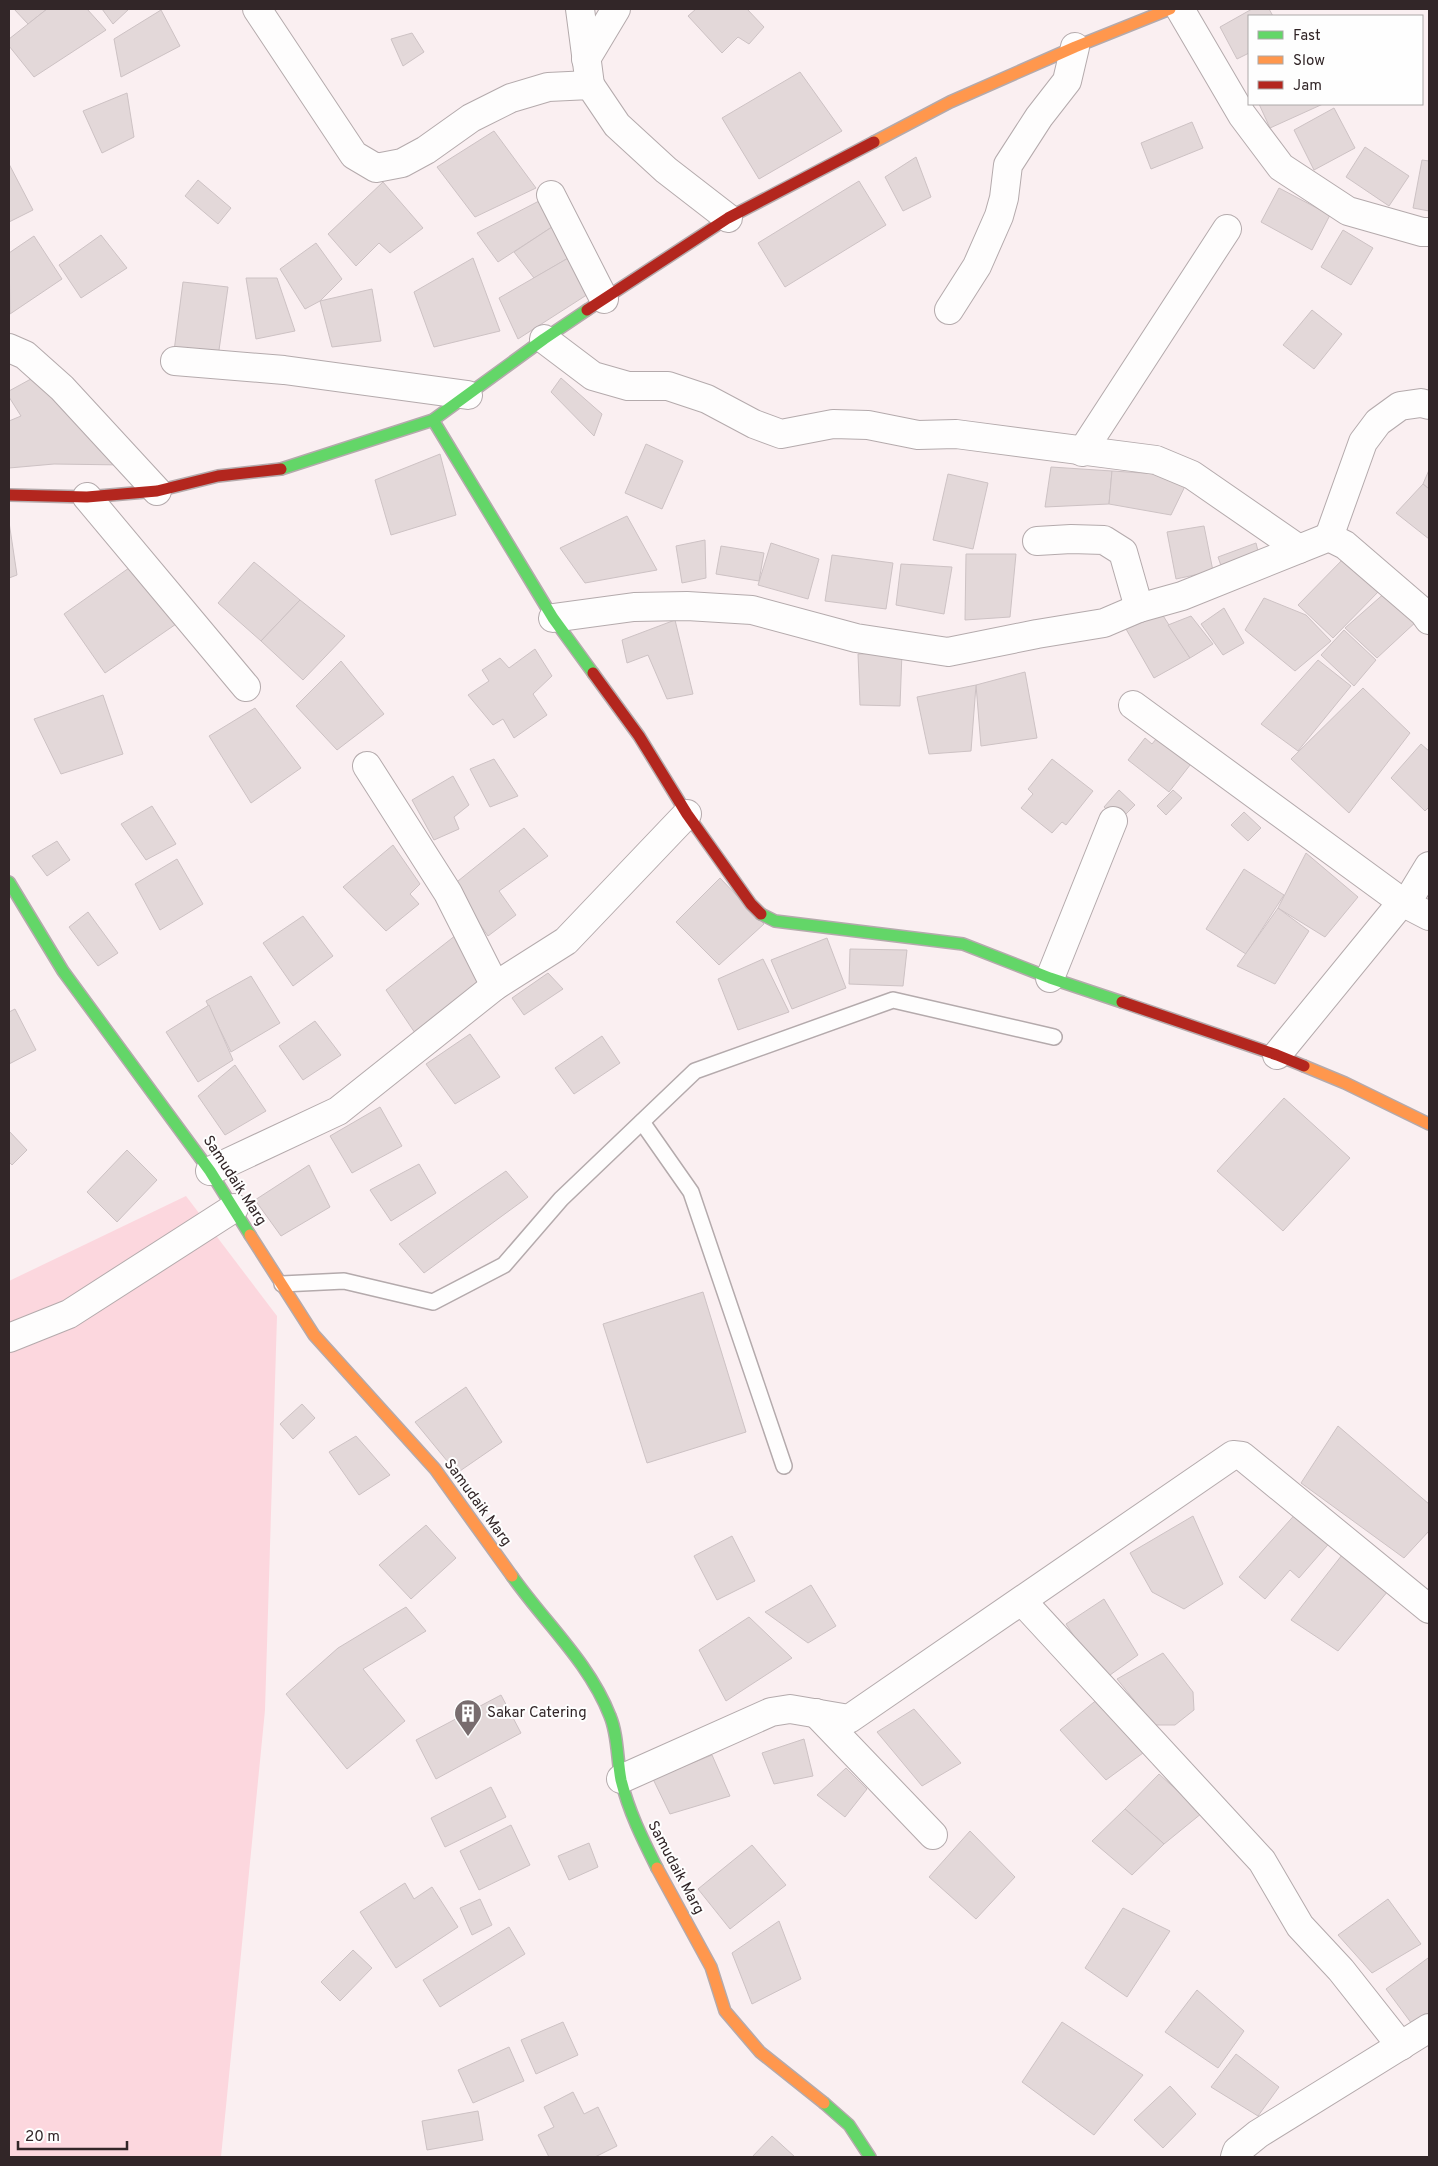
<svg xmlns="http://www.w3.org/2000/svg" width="1438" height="2166" viewBox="0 0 1438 2166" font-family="Overpass,sans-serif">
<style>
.green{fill:#fcd7de}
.building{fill:#e3d8d9;stroke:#cdc2c4}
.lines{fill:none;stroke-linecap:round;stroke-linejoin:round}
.lane-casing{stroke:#b4aaac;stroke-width:18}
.street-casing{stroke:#b4aaac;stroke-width:30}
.fast-casing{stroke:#b4aaac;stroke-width:14}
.slow-casing{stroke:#b4aaac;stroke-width:14}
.jam-casing{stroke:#b4aaac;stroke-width:14}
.lane{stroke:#fefdfd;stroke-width:15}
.street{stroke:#fefdfd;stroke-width:28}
.fast{stroke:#63d668;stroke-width:11}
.slow{stroke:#ff974d;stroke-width:11}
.jam{stroke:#b3261e;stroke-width:11}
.labels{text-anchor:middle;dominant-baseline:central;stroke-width:4;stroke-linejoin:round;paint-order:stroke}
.street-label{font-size:15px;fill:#322628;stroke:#fefefe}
.poi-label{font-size:15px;fill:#322628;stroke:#fefefe;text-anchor:start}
</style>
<rect width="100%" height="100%" fill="#faeff1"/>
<polygon class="green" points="186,1196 277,1316 265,1710 221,2157 9,2157 9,1281"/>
<g class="building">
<polygon points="14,9 47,9 28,24"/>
<polygon points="47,9 87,9 106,30 34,77 9,46 9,39"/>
<polygon points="102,9 129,9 113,24"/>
<polygon points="696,9 747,9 764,27 749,44 738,37 722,53 688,16"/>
<polygon points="1252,9 1269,9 1273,16 1249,16 1249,53 1237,59 1220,27"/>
<polygon points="161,10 180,46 121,77 114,39"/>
<polygon points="412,33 424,52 403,66 391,39"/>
<polygon points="800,72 842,131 759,179 722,118"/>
<polygon points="127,93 134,137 102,153 83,111"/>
<polygon points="1259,104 1323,104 1270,128"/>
<polygon points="1334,108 1355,148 1314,170 1294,130"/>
<polygon points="1192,122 1203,148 1151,169 1141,143"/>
<polygon points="494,131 536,188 475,217 437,167"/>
<polygon points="1365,147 1409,176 1389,206 1346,177"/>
<polygon points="916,157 931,197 903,211 885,177"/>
<polygon points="1422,160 1429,161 1429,211 1413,208"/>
<polygon points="9,164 33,210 9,222"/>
<polygon points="198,180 231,208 218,224 185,196"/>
<polygon points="859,181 886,225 785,287 758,243"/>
<polygon points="383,182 423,228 390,253 379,243 356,266 328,234"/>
<polygon points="1279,188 1330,215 1312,250 1261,222"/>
<polygon points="539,201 555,225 498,262 477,233"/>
<polygon points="555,225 570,257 534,278 514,252"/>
<polygon points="1343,230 1373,248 1351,285 1321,267"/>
<polygon points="101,235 127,268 81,298 59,265"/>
<polygon points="34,236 62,279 10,314 9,253"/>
<polygon points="316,243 342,279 320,301 305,309 280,269"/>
<polygon points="570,257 596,289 518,339 499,298"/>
<polygon points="473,258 500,331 434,347 414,292"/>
<polygon points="246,278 277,278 295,331 256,339"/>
<polygon points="183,282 228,287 218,357 174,351"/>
<polygon points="372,289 381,341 332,347 320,301"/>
<polygon points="1312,310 1342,334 1314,369 1283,345"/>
<polygon points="40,374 125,465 54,464 9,468 9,421 21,416 9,397 9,391"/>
<polygon points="561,378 602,414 594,436 551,392"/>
<polygon points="646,444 683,461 662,509 625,493"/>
<polygon points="440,454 456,515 391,535 375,480"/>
<polygon points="1051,467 1112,471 1109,504 1045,507"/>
<polygon points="1429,470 1429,489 1423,484"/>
<polygon points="1112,471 1190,476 1171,515 1109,504"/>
<polygon points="948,474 988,483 973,549 933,540"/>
<polygon points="1423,484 1429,489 1429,539 1396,513"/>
<polygon points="627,516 657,570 585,583 560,548"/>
<polygon points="9,522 17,575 9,578"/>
<polygon points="1204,526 1213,571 1176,579 1167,532"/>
<polygon points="705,540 706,578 682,583 676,546"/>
<polygon points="771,543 819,559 808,599 758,585"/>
<polygon points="1256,543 1260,559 1224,574 1218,557"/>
<polygon points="721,546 764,553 759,581 716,574"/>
<polygon points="966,554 1016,554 1010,617 965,620"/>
<polygon points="832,555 893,563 886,609 825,601"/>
<polygon points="1346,556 1380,590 1333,638 1298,605"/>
<polygon points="254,562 300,600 261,641 218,603"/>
<polygon points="136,563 179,622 105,673 64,614"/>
<polygon points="901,564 952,567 944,614 896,605"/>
<polygon points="1387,591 1418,620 1377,658 1345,628"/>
<polygon points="1264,598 1306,615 1331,641 1295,671 1245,630"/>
<polygon points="300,600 345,636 303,680 261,641"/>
<polygon points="1224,608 1244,643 1223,655 1201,624"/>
<polygon points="1162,614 1190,658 1154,678 1126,629"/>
<polygon points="1191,616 1213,644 1190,658 1168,625"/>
<polygon points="675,620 693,694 667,699 648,655 627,663 622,640"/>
<polygon points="1344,630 1376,660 1354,686 1321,655"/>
<polygon points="535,649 552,676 533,694 547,715 514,738 503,719 493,725 468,695 489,681 482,670 500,658 509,668"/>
<polygon points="902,652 900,706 860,705 858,654"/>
<polygon points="1318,660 1351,686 1298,751 1261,724"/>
<polygon points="341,661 384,714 337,750 296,706"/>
<polygon points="1025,672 1037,738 981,746 976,685"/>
<polygon points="976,685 971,751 929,754 917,697"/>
<polygon points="1363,688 1410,733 1349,813 1291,759"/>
<polygon points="103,695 123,754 61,774 34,719"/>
<polygon points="255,708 301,768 251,803 209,736"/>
<polygon points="1161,733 1194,760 1169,792 1128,760 1145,738 1152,744"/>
<polygon points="1421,744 1429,751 1429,807 1425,811 1391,778"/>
<polygon points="494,759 518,796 490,807 470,769"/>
<polygon points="1052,759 1093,791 1066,825 1062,822 1052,833 1021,808 1033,794 1028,789"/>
<polygon points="453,776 469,805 454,817 459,829 434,840 412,800"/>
<polygon points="1119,790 1135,805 1119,821 1104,807"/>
<polygon points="1173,790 1182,798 1166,815 1157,806"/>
<polygon points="152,806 176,844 146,860 121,824"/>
<polygon points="1244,812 1261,828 1248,841 1231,825"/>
<polygon points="524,828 548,856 499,891 516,915 488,936 453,885"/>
<polygon points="57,841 70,860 47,876 32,856"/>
<polygon points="393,845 420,884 410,894 419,904 386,931 343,887"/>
<polygon points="1306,853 1358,897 1325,937 1278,908"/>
<polygon points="177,859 203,904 160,930 135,884"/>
<polygon points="1244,869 1284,895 1246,954 1206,929"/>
<polygon points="720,878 764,924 719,965 676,922"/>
<polygon points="1278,908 1309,931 1275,984 1237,966"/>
<polygon points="88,912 118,953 98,966 69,927"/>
<polygon points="303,916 333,956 293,986 263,943"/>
<polygon points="456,935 484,984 415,1033 386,990"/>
<polygon points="827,938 846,988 792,1009 771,960"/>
<polygon points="850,949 907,950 903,986 849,984"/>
<polygon points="763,959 789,1012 738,1030 718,979"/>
<polygon points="548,973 563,989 524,1015 512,998"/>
<polygon points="251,976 280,1023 231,1052 206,1001"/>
<polygon points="209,1005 233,1060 198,1082 166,1032"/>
<polygon points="15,1009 36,1050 9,1064 9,1012"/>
<polygon points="315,1021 341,1055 303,1080 279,1046"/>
<polygon points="470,1034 500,1077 455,1104 426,1064"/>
<polygon points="602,1036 620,1063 574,1094 555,1068"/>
<polygon points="235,1065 266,1111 225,1135 198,1096"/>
<polygon points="1284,1098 1350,1158 1283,1231 1217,1171"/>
<polygon points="380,1107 402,1146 352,1173 330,1136"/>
<polygon points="9,1131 27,1150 12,1165 9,1162"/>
<polygon points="127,1150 157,1180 117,1222 87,1192"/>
<polygon points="419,1164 436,1193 391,1221 370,1190"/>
<polygon points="309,1165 330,1207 281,1236 255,1200"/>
<polygon points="506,1171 528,1197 424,1273 399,1244"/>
<polygon points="703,1292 746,1432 647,1463 603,1324"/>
<polygon points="466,1387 502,1442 457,1473 415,1422"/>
<polygon points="302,1404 315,1418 293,1439 280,1424"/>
<polygon points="1338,1426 1429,1504 1429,1531 1404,1558 1301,1483"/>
<polygon points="356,1436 390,1475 359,1495 329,1452"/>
<polygon points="1299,1510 1333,1539 1299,1578 1290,1570 1265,1599 1239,1577"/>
<polygon points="1193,1516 1223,1584 1184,1609 1152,1592 1130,1553"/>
<polygon points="426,1525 456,1558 411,1599 379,1565"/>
<polygon points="732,1536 755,1581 717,1600 694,1556"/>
<polygon points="1342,1555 1388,1591 1338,1651 1291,1620"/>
<polygon points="811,1585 836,1626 808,1643 765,1612"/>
<polygon points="1104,1599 1138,1655 1103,1680 1066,1624"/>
<polygon points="406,1607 426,1631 363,1669 405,1721 347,1769 286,1694 338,1648"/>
<polygon points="749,1617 792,1658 726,1701 699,1650"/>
<polygon points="1163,1653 1193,1692 1194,1710 1175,1725 1154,1725 1117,1679"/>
<polygon points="501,1695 521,1733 436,1779 416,1740"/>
<polygon points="1099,1698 1143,1753 1106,1780 1060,1730"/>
<polygon points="914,1709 961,1763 922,1786 877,1732"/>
<polygon points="804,1739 813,1776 774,1784 762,1753"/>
<polygon points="712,1755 730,1796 670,1814 653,1779"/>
<polygon points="846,1768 867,1789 845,1817 817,1795"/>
<polygon points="1159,1774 1202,1813 1164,1844 1125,1809"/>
<polygon points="491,1787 506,1817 445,1847 431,1818"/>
<polygon points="1125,1809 1164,1844 1132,1875 1092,1841"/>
<polygon points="511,1825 530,1865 479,1890 460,1851"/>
<polygon points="970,1831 1015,1877 976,1919 929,1877"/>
<polygon points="589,1843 598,1867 569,1880 558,1856"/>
<polygon points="752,1845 786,1885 730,1929 698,1889"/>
<polygon points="405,1883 414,1899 432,1887 458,1927 396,1968 360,1912"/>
<polygon points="480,1899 492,1925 472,1935 460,1908"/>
<polygon points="1388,1899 1421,1944 1372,1973 1338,1935"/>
<polygon points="1123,1908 1170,1931 1127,1997 1085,1968"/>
<polygon points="779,1921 801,1979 752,2004 732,1953"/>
<polygon points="509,1927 525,1954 440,2007 423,1980"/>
<polygon points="353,1950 372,1968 340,2001 321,1982"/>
<polygon points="1428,1958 1429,1961 1429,2017 1415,2028 1386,1989"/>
<polygon points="1197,1990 1244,2031 1218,2068 1165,2032"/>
<polygon points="563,2022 578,2055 536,2074 521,2040"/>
<polygon points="1062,2022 1143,2075 1094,2135 1022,2082"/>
<polygon points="509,2047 524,2081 473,2103 458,2070"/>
<polygon points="1236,2054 1279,2087 1258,2116 1211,2087"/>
<polygon points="1170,2086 1196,2114 1163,2148 1134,2120"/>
<polygon points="573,2092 584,2114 598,2107 617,2146 595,2157 549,2157 538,2135 554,2127 544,2107"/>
<polygon points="478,2111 483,2140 427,2150 422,2121"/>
<polygon points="772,2136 795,2157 752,2157"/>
</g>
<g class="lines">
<g class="lane-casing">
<g id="lane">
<polyline points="642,1122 691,1192 784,1466"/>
<polyline points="282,1284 344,1281 433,1302 504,1265 561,1199 695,1071 893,1000 1054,1037"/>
</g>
</g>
<g class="street-casing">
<g id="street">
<polyline points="257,9 354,155 376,168 402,163 426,150 471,118 511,98 548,87 590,85 617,125 666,170 728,218"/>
<polyline points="580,9 590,85"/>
<polyline points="1180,9 1242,115 1281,167 1348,211 1422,232 1429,232"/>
<polyline points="586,59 616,9"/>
<polyline points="551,195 604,299"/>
<polyline points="949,310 977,266 999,216 1004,198 1008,165 1039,117 1067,81 1075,47"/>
<polyline points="544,339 593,376 628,386 668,386 707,399 754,424 781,434 833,424 868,425 918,435 956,434 1156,460 1192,475 1299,549"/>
<polyline points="9,348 25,355 62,388 157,491"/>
<polyline points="175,361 284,370 468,395"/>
<polyline points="1082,452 1227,229"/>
<polyline points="87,497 246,687"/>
<polyline points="1329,537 1363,442 1378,422 1400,406 1421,403 1429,405"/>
<polyline points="1037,541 1071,539 1104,540 1123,552 1139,608"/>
<polyline points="553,618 634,607 687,606 752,610 856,638 948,652 1037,634 1104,623 1139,608 1182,596 1329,537 1345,545 1424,613 1429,620"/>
<polyline points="1133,705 1402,902 1429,916"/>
<polyline points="367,766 448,893 495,986"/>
<polyline points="1050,978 1113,821"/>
<polyline points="1277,1055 1402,902 1412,894 1429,866"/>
<polyline points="210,1171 338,1111 495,986 566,941 687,814"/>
<polyline points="9,1338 69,1314 234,1208"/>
<polyline points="1022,1601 1262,1861 1300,1926 1341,1970 1401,2046"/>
<polyline points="816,1713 933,1835"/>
<polyline points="621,1779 771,1712 790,1709 849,1719 1233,1455 1242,1456 1429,1609"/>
<polyline points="1235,2157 1237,2151 1258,2134 1429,2028"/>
</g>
</g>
<g class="fast-casing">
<g id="fast">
<polyline points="433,420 553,618 593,673"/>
<polyline points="281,469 433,420 544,339 587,310"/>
<polyline points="9,882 63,971 210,1171 250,1235"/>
<polyline points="761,914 775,921 963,944 1050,978 1122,1002"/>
<path d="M512,1576C545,1623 589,1662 610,1716C618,1735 617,1759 621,1780C629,1812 642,1838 657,1868"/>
<polyline points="824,2103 849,2125 870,2157"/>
</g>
</g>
<g class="slow-casing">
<g id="slow">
<polyline points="874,142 950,102 1075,47 1170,9"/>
<polyline points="1304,1066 1345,1083 1429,1124"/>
<polyline points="250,1235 314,1335 435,1469 512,1576"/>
<polyline points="657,1868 711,1967 725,2011 760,2052 824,2103"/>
</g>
</g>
<g class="jam-casing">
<g id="jam">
<polyline points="587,310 728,218 874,142"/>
<polyline points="9,495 87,497 157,491 218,476 281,469"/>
<polyline points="593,673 639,736 687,814 751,904 761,914"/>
<polyline points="1122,1002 1277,1055 1304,1066"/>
</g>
</g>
<use href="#lane" class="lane"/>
<use href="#street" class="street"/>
<use href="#fast" class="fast"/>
<use href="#slow" class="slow"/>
<use href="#jam" class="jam"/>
</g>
<defs>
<g id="building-pin" transform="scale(1.4375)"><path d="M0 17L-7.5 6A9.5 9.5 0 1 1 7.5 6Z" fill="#786c6e" stroke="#fefefe"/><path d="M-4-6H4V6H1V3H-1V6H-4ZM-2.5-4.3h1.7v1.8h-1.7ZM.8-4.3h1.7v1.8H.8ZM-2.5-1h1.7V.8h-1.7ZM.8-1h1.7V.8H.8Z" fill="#fff"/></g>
</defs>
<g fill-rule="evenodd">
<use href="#building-pin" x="468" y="1713"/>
</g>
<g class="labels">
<g class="street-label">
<text transform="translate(234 1181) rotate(57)">Samudaik Marg</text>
<text transform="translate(477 1503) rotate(54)">Samudaik Marg</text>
<text transform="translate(675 1868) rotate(62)">Samudaik Marg</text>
</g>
<g class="poi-label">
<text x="487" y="1713">Sakar Catering</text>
</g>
</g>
<rect width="1438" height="2166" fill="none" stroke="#322628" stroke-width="20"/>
<rect x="1248" y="15" width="175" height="90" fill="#fefefe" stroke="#aca8a8"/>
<rect x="1258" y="31" width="25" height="8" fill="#63d668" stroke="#aca8a8"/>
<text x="1293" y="40" font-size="15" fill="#322628">Fast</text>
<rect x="1258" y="56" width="25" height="8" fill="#ff974d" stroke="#aca8a8"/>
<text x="1293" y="65" font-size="15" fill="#322628">Slow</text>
<rect x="1258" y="81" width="25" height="8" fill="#b3261e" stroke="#aca8a8"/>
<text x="1293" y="90" font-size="15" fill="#322628">Jam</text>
<path d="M18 2141v8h109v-8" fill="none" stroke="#322628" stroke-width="2.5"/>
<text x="25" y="2141" font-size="15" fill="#322628" stroke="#fefefe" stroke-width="4" paint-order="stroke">20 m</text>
</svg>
